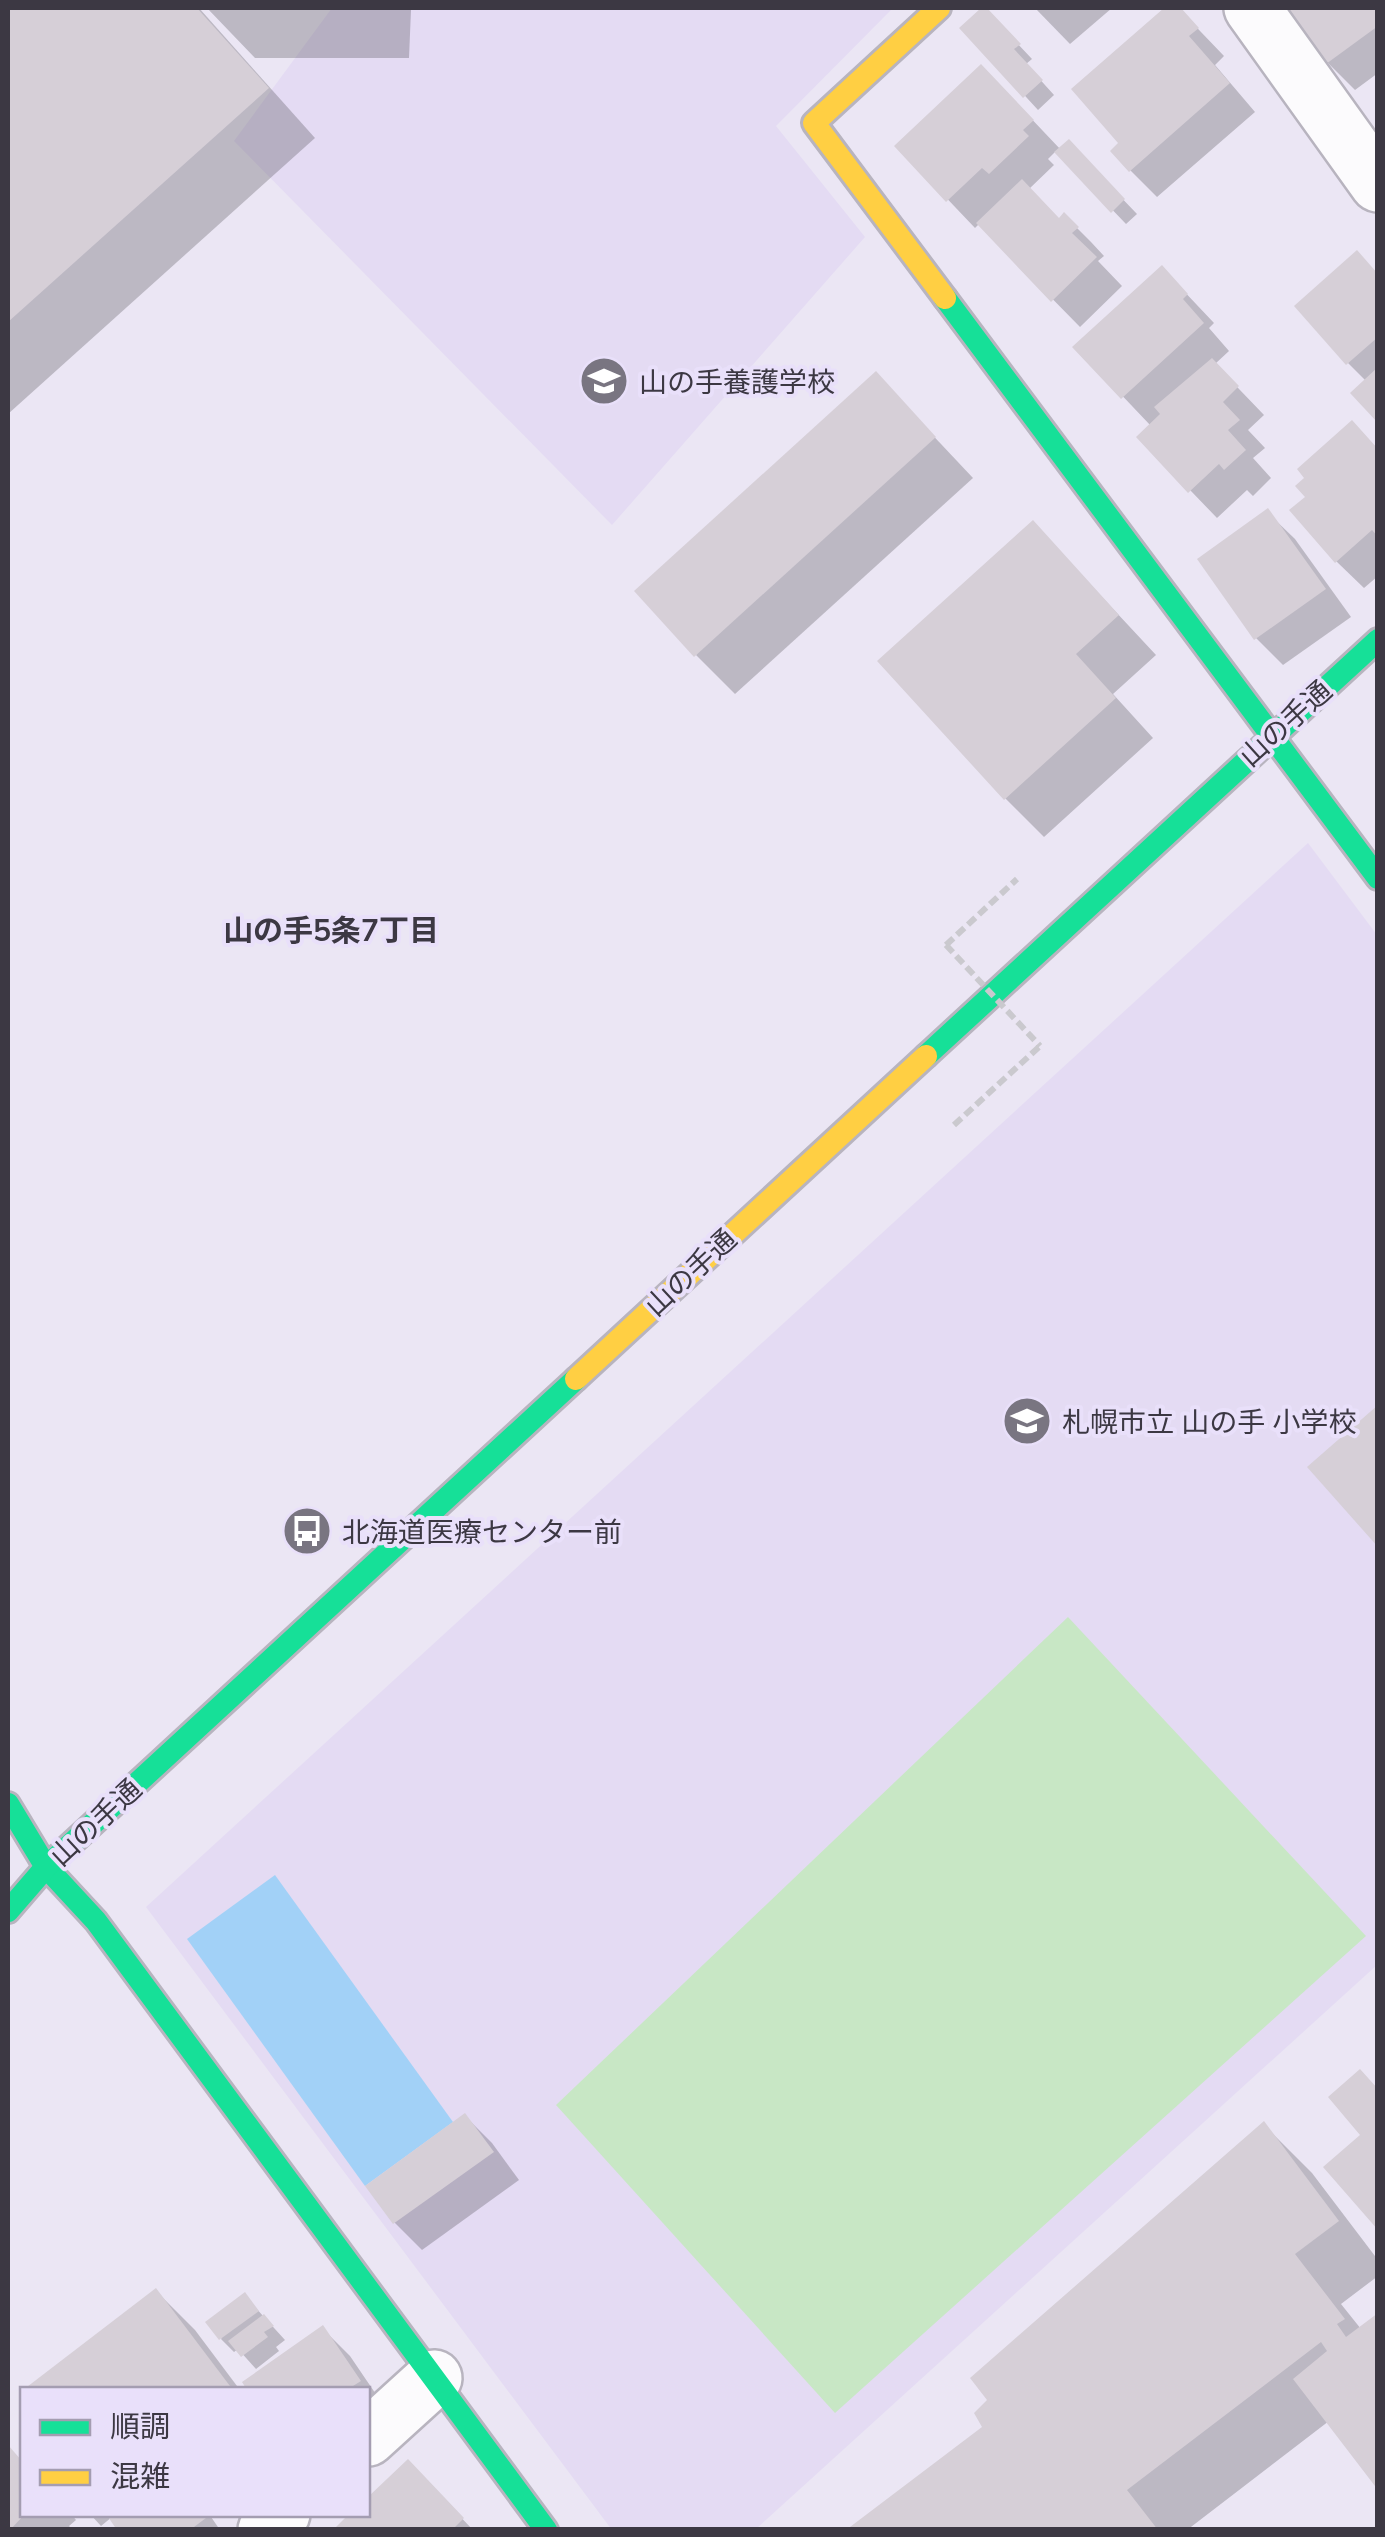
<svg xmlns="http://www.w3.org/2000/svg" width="1385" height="2537" viewBox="0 0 1385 2537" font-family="Mulish,'Noto Sans JP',sans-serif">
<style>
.built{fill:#e4dbf3}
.green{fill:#c8e7c5}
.water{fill:#a2d1f7}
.shadow{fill:#0003}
.building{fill:#d6cfd7}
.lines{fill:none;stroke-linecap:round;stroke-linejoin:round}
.street-casing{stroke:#b8b4bf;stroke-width:60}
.fast-casing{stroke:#b8b4bf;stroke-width:28}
.slow-casing{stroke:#b8b4bf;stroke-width:28}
.path{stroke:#cac9ce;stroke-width:6;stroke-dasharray:10 5;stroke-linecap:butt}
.street{stroke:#fcfbfd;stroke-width:55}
.fast{stroke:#16e098;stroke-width:22}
.slow{stroke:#ffcf43;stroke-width:22}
.path-bridge{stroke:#cac9ce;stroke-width:6;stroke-dasharray:10 5;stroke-linecap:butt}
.labels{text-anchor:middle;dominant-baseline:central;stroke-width:8;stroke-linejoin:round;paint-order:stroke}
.poi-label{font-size:28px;fill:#3c3843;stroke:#e9e0fa;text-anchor:start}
.street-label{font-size:28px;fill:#3c3843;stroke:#e9e0fa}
.neighbourhood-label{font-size:30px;font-weight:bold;fill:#3c3843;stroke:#e9e0fa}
</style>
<rect width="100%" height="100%" fill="#ebe6f4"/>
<g class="built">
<polygon points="332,8 893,8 776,126 865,237 612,525 234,141"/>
<polygon points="1308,843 1377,935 1377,1965 756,2529 612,2530 146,1907"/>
</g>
<polygon class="green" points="1068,1617 1366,1936 835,2413 556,2105"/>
<polygon class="water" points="275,1875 453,2122 365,2186 187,1939"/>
<g class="shadow">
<polygon points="8,8 199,8 315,138 8,414"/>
<polygon points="207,8 415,8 411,10 409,58 255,58"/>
<polygon points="984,8 1032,59 1026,64 1054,95 1038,110 963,28"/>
<polygon points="1035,8 1112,8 1070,44"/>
<polygon points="1168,8 1178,8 1224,56 1215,65 1255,112 1157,197 1130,170 1122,144 1075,89"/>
<polygon points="1295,8 1378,8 1378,73 1355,90 1328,63 1290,11"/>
<polygon points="1008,94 1061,150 1068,142 1137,214 1126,224 1056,151 1048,159 1054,165 1029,189 1060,221 1065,216 1091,242 1104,256 1098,261 1122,286 1080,327 979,224 975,228 897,146"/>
<polygon points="1162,268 1214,323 1209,328 1229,351 1215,364 1264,415 1248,430 1265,448 1253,458 1271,478 1253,496 1247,490 1217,518 1139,437 1151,426 1076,347"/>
<polygon points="1378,274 1378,419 1366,381 1348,363"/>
<polygon points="876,375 973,478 735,694 696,655"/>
<polygon points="1378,449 1378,576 1364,588 1336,561 1309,498 1307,478"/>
<polygon points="1267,512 1295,539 1351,617 1283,665 1256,638"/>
<polygon points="1033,523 1156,655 1113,694 1153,738 1044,837 1005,798"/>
<polygon points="465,2116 492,2143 519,2180 422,2250 395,2223 369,2186"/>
<polygon points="1264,2125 1312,2173 1378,2260 1378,2276 1341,2304 1361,2329 1329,2421 1187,2530 850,2530 986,2428"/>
<polygon points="156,2291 195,2330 240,2390 28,2390"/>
<polygon points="245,2296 285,2340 276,2347 279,2351 256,2369 238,2349 234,2352 221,2339"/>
<polygon points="323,2329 350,2356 386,2409 368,2434 368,2390 250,2390"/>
<polygon points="8,2447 22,2463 22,2514 71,2514 76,2520 69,2526 73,2530 8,2530"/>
<polygon points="408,2462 473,2530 337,2530 368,2514 368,2500"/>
<polygon points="90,2514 209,2514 220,2530 120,2530 112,2517 101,2526"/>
</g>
<g class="building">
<polygon points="8,8 197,8 269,88 8,322"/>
<polygon points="981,8 987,8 1021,44 1014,49 1043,80 1023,98 959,28"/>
<polygon points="1164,8 1181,8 1199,28 1189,36 1230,83 1129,172 1110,151 1118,143 1071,89"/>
<polygon points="1291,8 1378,8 1378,26 1326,64 1287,11"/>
<polygon points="981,64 1034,120 1023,130 1029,136 989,174 982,168 946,202 894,146"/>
<polygon points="1069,139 1125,199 1111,213 1054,152"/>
<polygon points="1022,179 1059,218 1064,212 1079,227 1072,233 1097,257 1051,302 976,223"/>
<polygon points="1357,250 1378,274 1378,337 1346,365 1294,306"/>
<polygon points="1162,265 1188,294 1183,299 1204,323 1121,399 1072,347"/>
<polygon points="1212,358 1239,386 1223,402 1240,420 1228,430 1246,450 1224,470 1219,464 1188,493 1136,437 1160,414 1154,407"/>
<polygon points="1378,367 1378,423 1350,393"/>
<polygon points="876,371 936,437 694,657 634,591"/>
<polygon points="1352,420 1378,449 1378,537 1372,530 1335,563 1289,510 1305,497 1295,486 1304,478 1297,469"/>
<polygon points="1268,508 1326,589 1254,640 1197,559"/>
<polygon points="1033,520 1119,615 1076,654 1116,698 1004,800 877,661"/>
<polygon points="1378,1405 1378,1547 1307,1467"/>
<polygon points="1360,2069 1378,2089 1378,2230 1323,2167 1360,2135 1328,2097"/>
<polygon points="465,2113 494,2152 393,2224 365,2186"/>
<polygon points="1264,2121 1339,2221 1295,2254 1345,2319 1337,2324 1346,2337 1378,2313 1378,2490 1293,2379 1327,2351 1321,2342 1127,2490 1158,2530 846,2530 982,2427 974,2413 987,2400 970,2378"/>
<polygon points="156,2288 233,2390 23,2390"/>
<polygon points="245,2292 259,2311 219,2340 205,2322"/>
<polygon points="264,2314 274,2326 264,2332 268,2337 241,2357 228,2341"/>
<polygon points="323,2325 361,2381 353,2386 355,2390 247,2390 242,2382"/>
<polygon points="8,2445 22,2461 22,2514 25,2514 10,2530"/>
<polygon points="408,2459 464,2518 452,2530 333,2530 349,2514 368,2514 368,2497"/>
<polygon points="106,2514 204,2514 206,2518 190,2530 117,2530"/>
</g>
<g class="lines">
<g class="street-casing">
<g id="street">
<polyline points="1252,8 1378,184"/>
<polyline points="368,2438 434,2378"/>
<polyline points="266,2530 282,2514"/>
</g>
</g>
<g class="fast-casing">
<g id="fast">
<polyline points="945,298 1378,878"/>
<polyline points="926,1056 1378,640"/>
<polyline points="8,1804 46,1867 96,1921 546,2530"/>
<polyline points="8,1911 46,1867 576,1379"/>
</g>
</g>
<g class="slow-casing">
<g id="slow">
<polyline points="939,8 814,123 945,298"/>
<polyline points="576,1379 926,1056"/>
</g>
</g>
<g class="path">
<polyline points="946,945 1017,879"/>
<polyline points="954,1125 1040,1046"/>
</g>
<use href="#street" class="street"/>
<use href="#fast" class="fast"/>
<use href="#slow" class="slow"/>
<polyline class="path-bridge" points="946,945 1040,1046"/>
</g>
<defs>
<g id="school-disc" transform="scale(2.5)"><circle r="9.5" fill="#797581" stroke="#e9e0fa"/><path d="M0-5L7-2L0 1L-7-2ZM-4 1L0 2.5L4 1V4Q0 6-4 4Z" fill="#fff"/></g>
<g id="bus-disc" transform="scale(2.5)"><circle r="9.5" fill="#797581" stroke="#e9e0fa"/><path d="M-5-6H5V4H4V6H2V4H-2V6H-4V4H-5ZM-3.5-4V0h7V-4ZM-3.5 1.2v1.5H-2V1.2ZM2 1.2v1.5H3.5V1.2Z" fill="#fff"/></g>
</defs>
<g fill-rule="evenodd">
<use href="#school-disc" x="604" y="381"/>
<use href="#school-disc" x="1027" y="1421"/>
<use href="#bus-disc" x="307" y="1531"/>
</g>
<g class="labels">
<g class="poi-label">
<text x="639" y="381">山の手養護学校</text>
<text x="1062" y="1421">札幌市立 山の手 小学校</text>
<text x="342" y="1531">北海道医療センター前</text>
</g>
<g class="street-label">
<text transform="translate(1285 723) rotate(-42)">山の手通</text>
<text transform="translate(690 1272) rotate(-43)">山の手通</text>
<text transform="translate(95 1822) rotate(-43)">山の手通</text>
</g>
<g class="neighbourhood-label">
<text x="331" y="930">山の手5条7丁目</text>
</g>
</g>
<rect width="1385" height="2537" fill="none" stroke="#3c3843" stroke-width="20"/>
<rect x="20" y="2387" width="350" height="130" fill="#e9e0fa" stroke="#a49db1" stroke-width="2.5"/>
<rect x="40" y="2420" width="50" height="15" fill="#16e098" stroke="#a49db1" stroke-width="2.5"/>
<text x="110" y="2437" font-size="30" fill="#3c3843">順調</text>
<rect x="40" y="2470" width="50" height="15" fill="#ffcf43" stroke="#a49db1" stroke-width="2.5"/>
<text x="110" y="2487" font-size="30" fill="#3c3843">混雑</text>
</svg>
